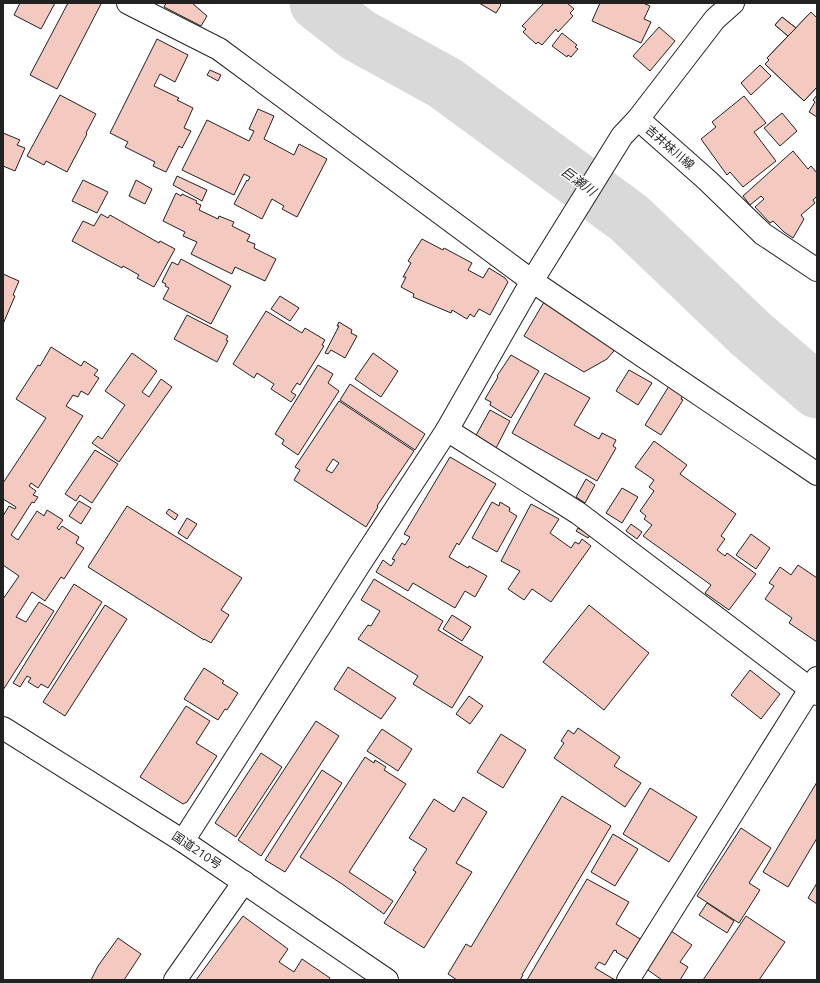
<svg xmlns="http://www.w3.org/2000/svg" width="820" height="983" viewBox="0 0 820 983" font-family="'Open Sans','Noto Sans JP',sans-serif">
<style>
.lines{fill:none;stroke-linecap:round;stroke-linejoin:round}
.river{stroke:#d9d9d9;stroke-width:55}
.building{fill:#f3c9c0;stroke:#222;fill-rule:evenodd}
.street-casing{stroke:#222;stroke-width:24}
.secondary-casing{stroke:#222;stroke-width:24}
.highway-casing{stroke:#222;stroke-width:24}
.street{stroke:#fff;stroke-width:22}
.secondary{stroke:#fff;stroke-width:22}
.highway{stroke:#fff;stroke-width:22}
.labels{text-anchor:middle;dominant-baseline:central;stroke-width:3;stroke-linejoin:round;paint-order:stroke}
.street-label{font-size:12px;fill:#222;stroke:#fff}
.water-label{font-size:13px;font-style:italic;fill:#222;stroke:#fff}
</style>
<rect width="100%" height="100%" fill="#fff"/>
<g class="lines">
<polyline class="river" points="317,3 358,35 445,83 629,218 752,335 817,391"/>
</g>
<g class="building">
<polygon points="20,3 55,3 41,29 14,15"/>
<polygon points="68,3 99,3 101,4 57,89 30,75"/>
<polygon points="166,3 192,3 207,16 201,26 164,7"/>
<polygon points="479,3 499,3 501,5 496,13"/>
<polygon points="544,3 567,3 574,9 570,13 573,16 558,32 556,29 542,45 538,42 536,44 523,32 526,29 522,26"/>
<polygon points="600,3 643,3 650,6 644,19 651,22 641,43 592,21"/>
<polygon points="811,12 817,18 817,87 804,101 765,64 769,60 767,58 788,36 775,25 782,17 796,28"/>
<polygon points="811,12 817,18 817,87 804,101 765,64 769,60 767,58"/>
<polygon points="782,17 796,28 788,36 775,25"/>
<polygon points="659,27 675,41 650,71 633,56"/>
<polygon points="562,33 577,45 575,47 578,49 571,57 568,55 567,57 552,46"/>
<polygon points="157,39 188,55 175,82 160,74 154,86 179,98 177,100 193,108 184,128 191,131 182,148 179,146 166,172 153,166 155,162 125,147 128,142 110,133"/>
<polygon points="760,65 771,76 751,95 741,83"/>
<polygon points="210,70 221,75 218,81 207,75"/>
<polygon points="60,95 96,114 86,133 87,134 67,172 46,161 44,165 27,156"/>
<polygon points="817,95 817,117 809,112 815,102 813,100"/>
<polygon points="744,96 766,123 754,132 776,161 743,187 730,172 727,175 701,139 716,127 712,122"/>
<polygon points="258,109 274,116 264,139 294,155 299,144 327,159 297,217 282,209 284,206 272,199 262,219 234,204 247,180 248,181 250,177 244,174 234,195 182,170 207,120 249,141 254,131 249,129"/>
<polygon points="782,113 797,131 780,146 764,128"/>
<polygon points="3,133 20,140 17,145 25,148 15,171 3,166"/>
<polygon points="793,151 808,169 811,166 817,173 817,196 813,200 815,203 801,215 804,219 793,238 784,232 773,221 770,223 755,207 764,199 761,196 750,205 743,196"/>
<polygon points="177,176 207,190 202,201 173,185"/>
<polygon points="83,180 108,192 97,213 72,201"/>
<polygon points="136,180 152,189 145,204 129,196"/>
<polygon points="176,193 181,196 182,194 197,201 196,203 201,205 199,210 218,219 219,216 234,222 232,226 250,235 247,241 255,244 254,248 276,259 265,281 235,267 232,274 191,254 197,242 183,236 185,232 163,221"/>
<polygon points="101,214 108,218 110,215 159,243 160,241 175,249 154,287 137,278 139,275 123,266 122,268 72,241 83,221 94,226"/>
<polygon points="422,239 443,250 444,248 472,263 468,270 483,278 489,268 505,278 508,282 490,315 479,309 474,317 470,314 467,319 452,310 451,313 413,297 414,294 401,287 406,277 403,277 411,263 408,261"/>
<polygon points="181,259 231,286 211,324 163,299 169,288 165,286 166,284 162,282 172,262 178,265"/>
<polygon points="3,274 19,281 13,295 15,296 3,324"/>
<polygon points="280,296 299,308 290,321 271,309"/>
<polygon points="544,302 618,346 607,359 584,372 524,336"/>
<polygon points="266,311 302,333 305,328 325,340 322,345 324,346 300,385 297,383 291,392 296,395 291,402 271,389 274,384 257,373 254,378 233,364"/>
<polygon points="187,315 228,336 226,340 228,341 217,362 174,339"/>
<polygon points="339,322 352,330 351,333 357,336 345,358 331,350 328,354 325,353 338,328 339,326 337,326"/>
<polygon points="51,347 81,366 84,361 98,370 94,375 99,378 88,395 81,391 78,397 73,395 66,406 83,416 38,488 31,483 29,486 36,491 33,495 38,497 34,503 32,502 11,535 18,540 37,511 44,516 47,510 63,520 57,528 59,530 62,526 79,537 76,543 84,548 64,579 61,577 45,601 32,592 16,617 26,622 39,602 54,611 3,690 3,599 19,576 3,565 3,516 9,506 15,509 16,507 3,499 3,483 46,418 16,399 38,365 40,366"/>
<polygon points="132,353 157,371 142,392 149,397 161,379 172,387 119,462 92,443 98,436 102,439 125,405 105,391"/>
<polygon points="373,353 398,371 381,397 355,379"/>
<polygon points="511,355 539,371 511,418 490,405 491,402 485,399 498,377 497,376"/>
<polygon points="318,365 333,374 328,383 339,391 298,455 282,444 284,440 275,434"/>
<polygon points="629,370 652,383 638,405 616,391"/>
<polygon points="545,373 590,398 574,425 599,439 602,433 616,440 613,446 616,448 597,481 512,433"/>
<polygon points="350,384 425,434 415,450 340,400"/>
<polygon points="669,386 683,395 681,399 683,400 661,435 645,425"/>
<path d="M339,401L414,451L377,506L378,507L366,527L294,480L300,470L295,467ZM333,459L339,463L332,473L326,470Z"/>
<polygon points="490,410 510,421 495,450 474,439"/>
<polygon points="654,441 687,465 680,474 736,514 721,536 725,539 717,550 725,556 727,553 756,574 729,610 705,593 711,585 643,536 652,525 644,519 646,516 640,511 654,491 649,487 654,480 635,467"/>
<polygon points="95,450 118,464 92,503 80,495 76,501 65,494"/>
<polygon points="450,457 496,484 459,545 457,543 449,557 468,568 469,566 487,576 475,597 465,591 455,608 413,583 408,591 376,572 383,560 391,566 395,560 392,559 402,543 405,545 410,537 404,534"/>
<polygon points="586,479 595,485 585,503 576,497"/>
<polygon points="622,488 638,497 622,523 606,513"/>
<polygon points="79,501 91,508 81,524 69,516"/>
<polygon points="492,502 499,506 500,502 510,508 509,511 517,516 497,552 472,538"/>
<polygon points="531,504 559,519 550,533 571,548 575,542 579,544 582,539 591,546 551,602 532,589 524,600 508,589 520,571 501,561"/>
<polygon points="127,506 242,578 221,610 229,615 211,643 204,639 204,640 88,567"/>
<polygon points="169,509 178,515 175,520 166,513"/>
<polygon points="187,518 197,524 187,539 178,533"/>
<polygon points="631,524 642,532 637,539 626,531"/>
<polygon points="578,528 590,535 588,538 576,531"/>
<polygon points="751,534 770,548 756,569 736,555"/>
<polygon points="798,565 817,578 817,642 789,623 792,618 765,599 774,586 769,583 780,567 791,575"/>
<polygon points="374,579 443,621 438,630 483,657 452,708 413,684 418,676 358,639 368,625 371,626 380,611 361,600"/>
<polygon points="74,584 102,602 48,688 41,684 38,688 28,682 31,678 27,676 20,687 13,683"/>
<polygon points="105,605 127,619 65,716 43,702"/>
<polygon points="589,605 649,653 604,710 543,662"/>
<polygon points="452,615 471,627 462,641 443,629"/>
<polygon points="348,667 396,698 381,719 334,689"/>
<polygon points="204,668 224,681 222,683 238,693 227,710 225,709 218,720 184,699"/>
<polygon points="750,670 780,694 761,719 731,695"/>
<polygon points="469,696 483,706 470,724 456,714"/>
<polygon points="186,706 210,721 196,743 217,756 187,802 183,804 140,777"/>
<polygon points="316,721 339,736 261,856 238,840"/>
<polygon points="578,728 620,757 614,766 641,783 625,807 554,758 564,743 561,741 568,730 574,734"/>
<polygon points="382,729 412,749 398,771 367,751"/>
<polygon points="501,734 526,750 503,788 477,772"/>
<polygon points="261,753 282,767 236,837 215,823"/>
<polygon points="365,757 374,763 375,760 386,767 384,770 406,784 349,872 393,901 384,914 342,884 300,857"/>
<polygon points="322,770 342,783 285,872 265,860"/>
<polygon points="817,782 817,838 788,887 763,872"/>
<polygon points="650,788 697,817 669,862 623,834"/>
<polygon points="562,796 611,826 522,975 523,975 520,980 457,980 448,974 466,944 471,947"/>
<polygon points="463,797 487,812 456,863 472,872 424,948 384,923 416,872 413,870 427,849 409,838 434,799 454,812"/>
<polygon points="741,828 771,848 749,883 760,890 739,923 697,896"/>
<polygon points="613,834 638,849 615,886 591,872"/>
<polygon points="587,879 629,902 616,924 645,942 631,961 616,952 617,951 614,950 605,965 599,962 595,968 615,980 527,980"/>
<polygon points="817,883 817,904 808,898"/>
<polygon points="707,903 734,921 727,933 699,915"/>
<polygon points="243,916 288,949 279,962 294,972 302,959 330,978 329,980 196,980"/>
<polygon points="746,916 785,942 759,980 703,980"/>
<polygon points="671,931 692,945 680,962 688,967 680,980 662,980 645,968"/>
<polygon points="118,938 141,954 124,980 91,980 98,966"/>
</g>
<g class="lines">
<g class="street-casing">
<g id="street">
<polyline points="128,3 219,49 532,281 817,474"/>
<polyline points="447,430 578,513 817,694"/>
<polyline points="183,841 359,565 447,430 532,281 622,136 638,119"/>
<polyline points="175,980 244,882"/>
<polyline points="628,980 817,678"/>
</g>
</g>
<g class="secondary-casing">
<polyline id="secondary" points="733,3 715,19 638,119 707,180 763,234 817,270"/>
</g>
<g class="highway-casing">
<polyline id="highway" points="3,728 183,841 387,980"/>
</g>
<use href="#street" class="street"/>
<use href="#secondary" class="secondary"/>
<use href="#highway" class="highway"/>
</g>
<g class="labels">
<g class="street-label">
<text transform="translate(670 147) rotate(41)">吉井妹川線</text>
<text transform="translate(197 850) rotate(34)">国道210号</text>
</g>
<g class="water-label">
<text transform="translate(579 181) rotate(36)">巨瀬川</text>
</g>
</g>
<rect width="820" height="983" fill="none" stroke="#222222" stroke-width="8"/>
</svg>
